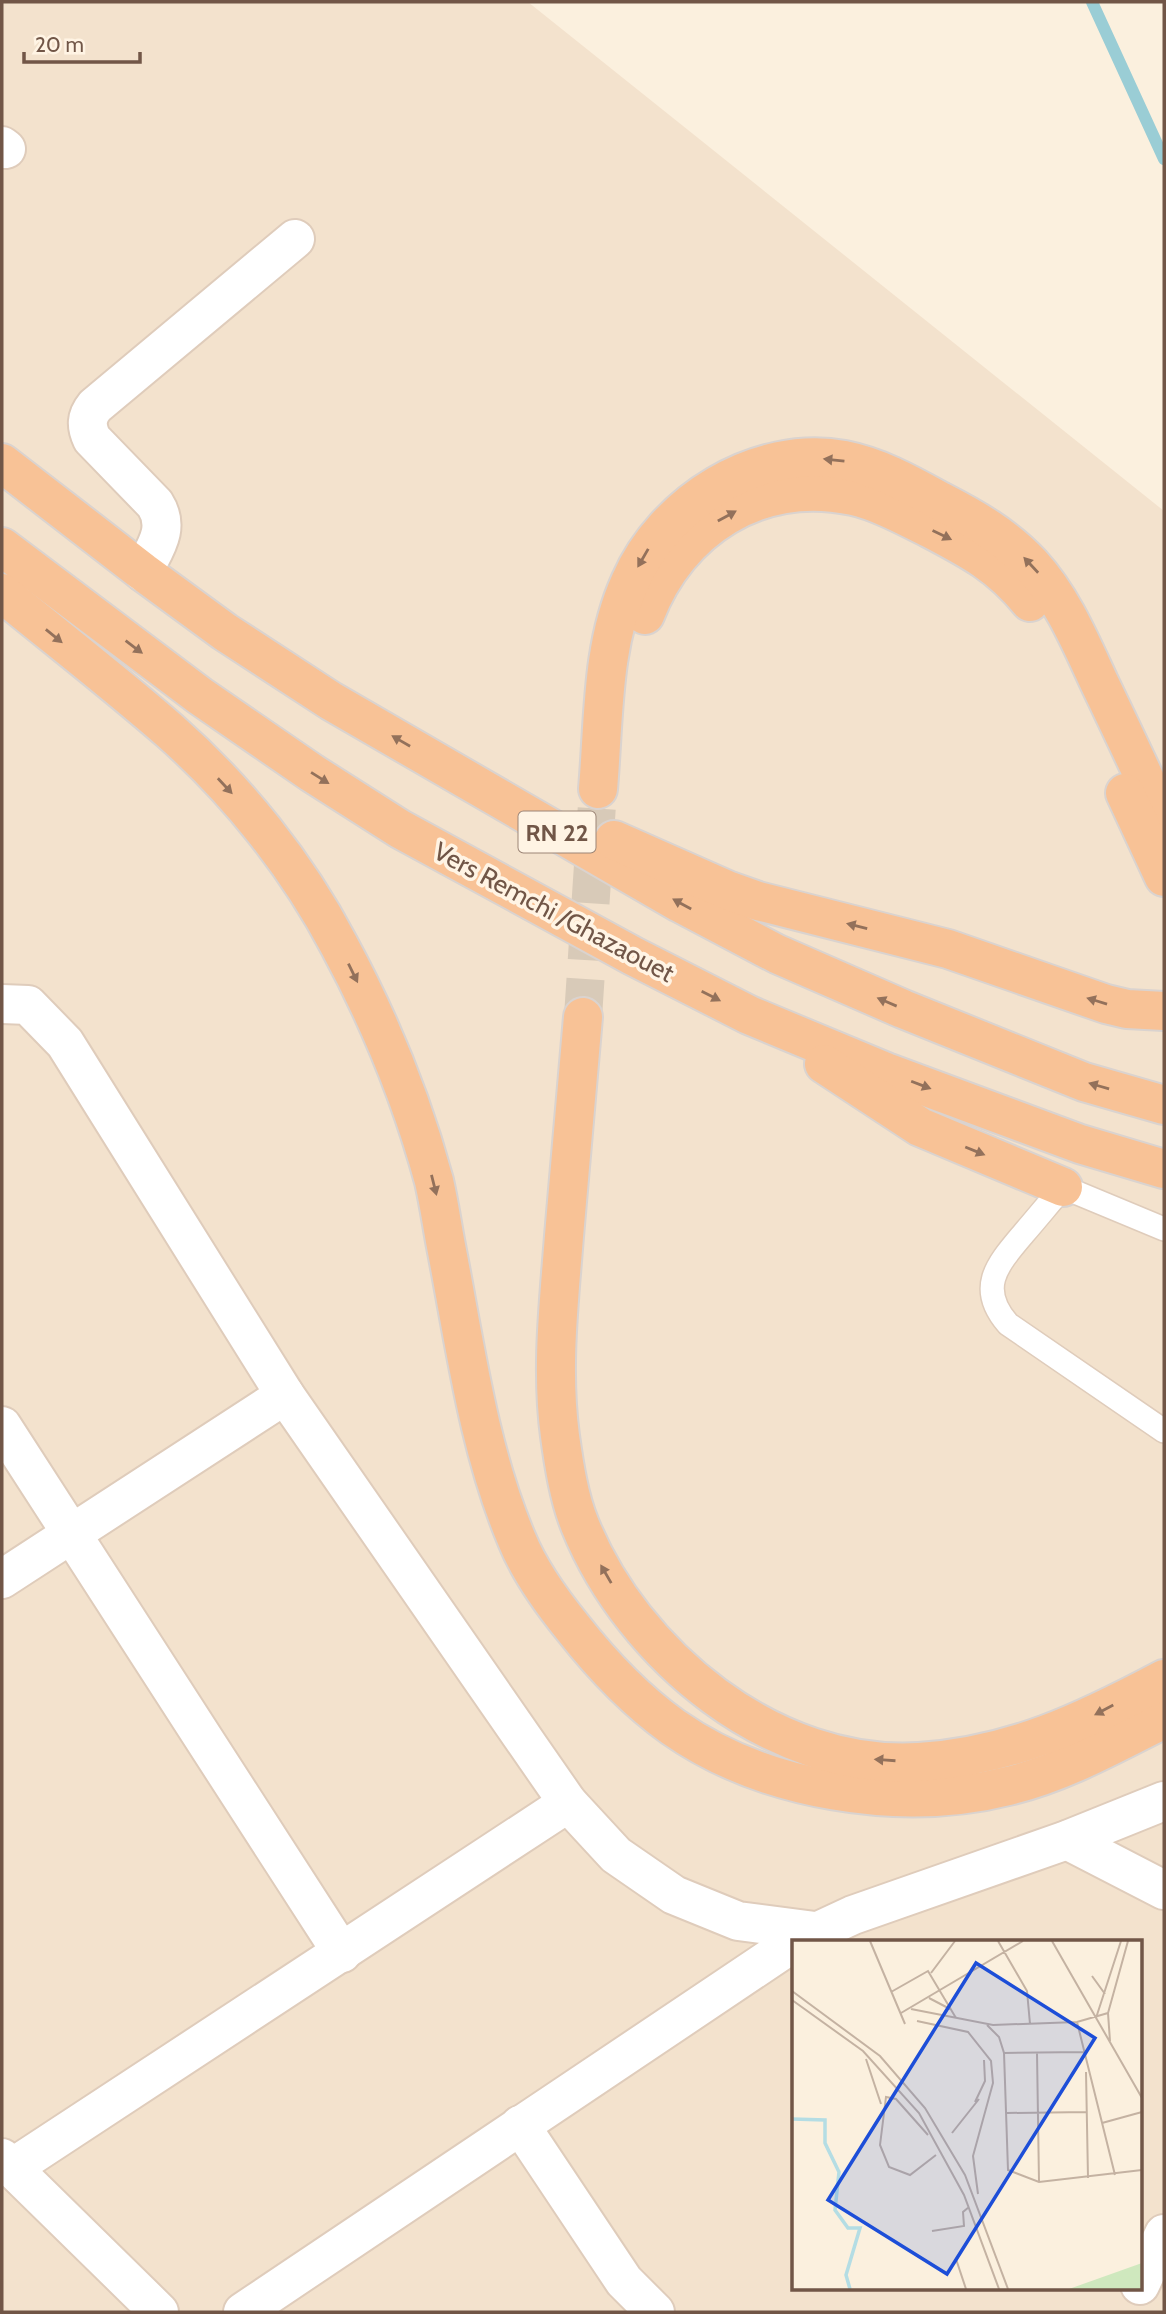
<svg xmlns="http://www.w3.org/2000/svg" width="1166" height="2314" viewBox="0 0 1166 2314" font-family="Cabin,sans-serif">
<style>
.residential{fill:#f3e2cd;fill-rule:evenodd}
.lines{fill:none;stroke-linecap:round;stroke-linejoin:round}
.stream{stroke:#9acdd5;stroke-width:12}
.trunk-tunnel{stroke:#d8cab8;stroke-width:38;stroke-dasharray:38 19;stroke-linecap:butt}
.service-casing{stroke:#dfccbb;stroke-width:26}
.minor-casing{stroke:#dfccbb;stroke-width:42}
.trunk-casing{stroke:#dad3cf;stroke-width:42}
.service{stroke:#fff;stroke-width:23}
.minor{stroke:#fff;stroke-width:38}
.trunk{stroke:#f8c296;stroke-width:38}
.oneway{fill:#93715b}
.labels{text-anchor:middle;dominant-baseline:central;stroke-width:7;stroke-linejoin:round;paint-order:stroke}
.shield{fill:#fff4e4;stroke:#9c8576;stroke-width:2}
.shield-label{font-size:24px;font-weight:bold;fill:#715647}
.street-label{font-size:26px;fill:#715647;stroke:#fff4e4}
.inset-river{fill:none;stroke:#b4dde4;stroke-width:3.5}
.inset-road{fill:none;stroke:#c4b2a2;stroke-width:2}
.view{fill:#1d4ed8;fill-opacity:0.15;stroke:#1d4ed8;stroke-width:3.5}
.inset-edge{fill:none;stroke:#715647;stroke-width:3.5}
</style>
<rect width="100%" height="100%" fill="#fbf0de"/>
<path class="residential" d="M2,2H528L1164,511V2312H2ZM793,1941H1140V2288H793Z"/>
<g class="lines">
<polyline class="stream" points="1092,2 1164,159"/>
<polyline class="trunk-tunnel" points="583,1017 598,789"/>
<g class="service-casing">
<path id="service" d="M1164,1229L1063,1187C1050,1202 1037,1218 1024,1233C998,1264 976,1287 1008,1324L1164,1431"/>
</g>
<g class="minor-casing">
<g id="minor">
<polyline points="2,146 6,149"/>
<path d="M143,572C154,549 171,529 155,504L92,439C86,426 86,417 95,406L295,239"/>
<polyline points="2,1004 28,1005 65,1043 285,1395 568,1803 616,1855 674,1895 738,1921 815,1931"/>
<polyline points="2,1426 342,1953"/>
<polyline points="2,1579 285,1395"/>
<polyline points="1067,1840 1164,1890"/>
<polyline points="797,1941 853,1915 1067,1840 1164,1801"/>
<polyline points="520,2125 624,2281 655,2312"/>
<polyline points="2,2158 159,2312"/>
<polyline points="12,2168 568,1803"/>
<polyline points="1140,2285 1164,2234"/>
<polyline points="243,2312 793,1943"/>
</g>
</g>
<g class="trunk-casing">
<g id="trunk">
<polyline points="2,463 143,572 225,632 331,701 680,903 777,954 903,1009 1084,1082 1164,1105"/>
<polyline points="2,547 200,696 312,773 400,829 633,956 749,1015 886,1072 1080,1144 1164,1169"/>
<path d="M2,593C58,639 115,683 170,731C237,790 297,865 339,945C379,1019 412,1100 434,1181C439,1203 442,1225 446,1246C465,1344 478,1448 517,1540C530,1572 551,1601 573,1628C602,1665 634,1699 673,1727C764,1791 901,1813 1008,1786C1063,1773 1114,1744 1164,1719"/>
<path d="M645,615C678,529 759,476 853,496C879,502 903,515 927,527C969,549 999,564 1030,602"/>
<path d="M598,789C604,720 601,646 630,582C664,503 757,444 844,460C879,467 909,484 940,501C973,518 1005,536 1031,564C1062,598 1080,641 1099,682C1121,728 1143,774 1164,821"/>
<polyline points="1125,793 1164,877"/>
<polyline points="614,840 727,890 758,901 948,949 1106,1004 1127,1009 1164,1011"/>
<path d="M583,1017C577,1090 571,1163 564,1236C559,1302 551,1369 560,1436C564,1465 569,1498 580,1525C633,1656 773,1771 919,1762C1012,1756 1083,1722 1164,1679"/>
<polyline points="824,1064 920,1127 1063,1187"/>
</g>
</g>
<use href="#service" class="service"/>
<use href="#minor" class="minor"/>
<use href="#trunk" class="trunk"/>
</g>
<defs><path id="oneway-solid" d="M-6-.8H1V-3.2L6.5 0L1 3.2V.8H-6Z" transform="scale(1.75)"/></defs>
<g class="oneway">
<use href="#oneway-solid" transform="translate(834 460) rotate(-174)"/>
<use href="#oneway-solid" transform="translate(727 516) rotate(-29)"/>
<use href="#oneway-solid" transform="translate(942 535) rotate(26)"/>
<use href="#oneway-solid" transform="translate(643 558) rotate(120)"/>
<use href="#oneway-solid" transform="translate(1031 565) rotate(-133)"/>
<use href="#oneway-solid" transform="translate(54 636) rotate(39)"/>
<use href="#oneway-solid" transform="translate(134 647) rotate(37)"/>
<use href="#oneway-solid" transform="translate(401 741) rotate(-150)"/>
<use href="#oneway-solid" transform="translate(320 778) rotate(32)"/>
<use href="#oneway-solid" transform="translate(225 786) rotate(47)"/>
<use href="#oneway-solid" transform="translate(682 904) rotate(-151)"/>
<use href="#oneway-solid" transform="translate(857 926) rotate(-166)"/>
<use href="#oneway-solid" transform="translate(353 973) rotate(64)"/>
<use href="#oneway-solid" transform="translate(711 996) rotate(27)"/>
<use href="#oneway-solid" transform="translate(1097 1001) rotate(-163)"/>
<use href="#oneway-solid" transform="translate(887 1002) rotate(-157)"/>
<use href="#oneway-solid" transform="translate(921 1085) rotate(21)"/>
<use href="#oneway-solid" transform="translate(1099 1086) rotate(-164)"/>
<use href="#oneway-solid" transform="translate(975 1151) rotate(22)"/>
<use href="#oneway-solid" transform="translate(434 1185) rotate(76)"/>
<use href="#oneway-solid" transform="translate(606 1574) rotate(-120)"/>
<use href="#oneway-solid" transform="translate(1104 1710) rotate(152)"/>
<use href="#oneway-solid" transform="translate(885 1760) rotate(-176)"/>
</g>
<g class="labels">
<rect class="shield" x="518.5" y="811.5" width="77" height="41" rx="5"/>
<g class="shield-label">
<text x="557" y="832">RN 22</text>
</g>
<g class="street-label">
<text transform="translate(554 912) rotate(28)">Vers Remchi /Ghazaouet</text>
</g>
</g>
<g transform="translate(792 1940)">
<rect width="350" height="350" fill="#fbf0de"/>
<path d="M350,323V349H277Z" fill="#cfe8be"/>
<path class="inset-river" d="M0,179L33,180V203L47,232L43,270L56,288H68L54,335L58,349"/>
<path class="inset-road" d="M78,1L113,84M206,1L235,51L238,84M260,1L350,158M139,33L163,1M300,36L313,54M0,51L88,116L133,168L173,235L216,349M99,52L136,31L164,78M137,58L158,69M0,60L71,111L127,173L172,255L207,349M119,69L201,85L285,82L316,73M109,73L231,1M304,78L329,1M125,81L176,92L199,121L201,143L181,216L186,254M285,82L323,235M195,85L207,97L212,113L216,230L247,242L350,230M318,101L316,73L336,1M212,113L292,112M245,113L247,242M74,119L89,164M294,132L296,238M183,162L193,141L192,120M215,173L295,172M310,183L350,172M160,193L187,159M136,195L104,159L94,157L88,205L97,227L118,235L144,215M140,291L172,286L171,272L177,267M164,319L174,349"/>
<path class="view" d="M184,23L303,98L155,334L36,260Z"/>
<rect width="350" height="350" class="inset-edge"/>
</g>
<rect width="1166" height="2314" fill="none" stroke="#715647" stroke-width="7"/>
<path d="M24 52v10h116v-10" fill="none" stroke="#715647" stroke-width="3.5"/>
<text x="35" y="52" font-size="21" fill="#715647" stroke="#fff4e4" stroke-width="5" paint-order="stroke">20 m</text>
</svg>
